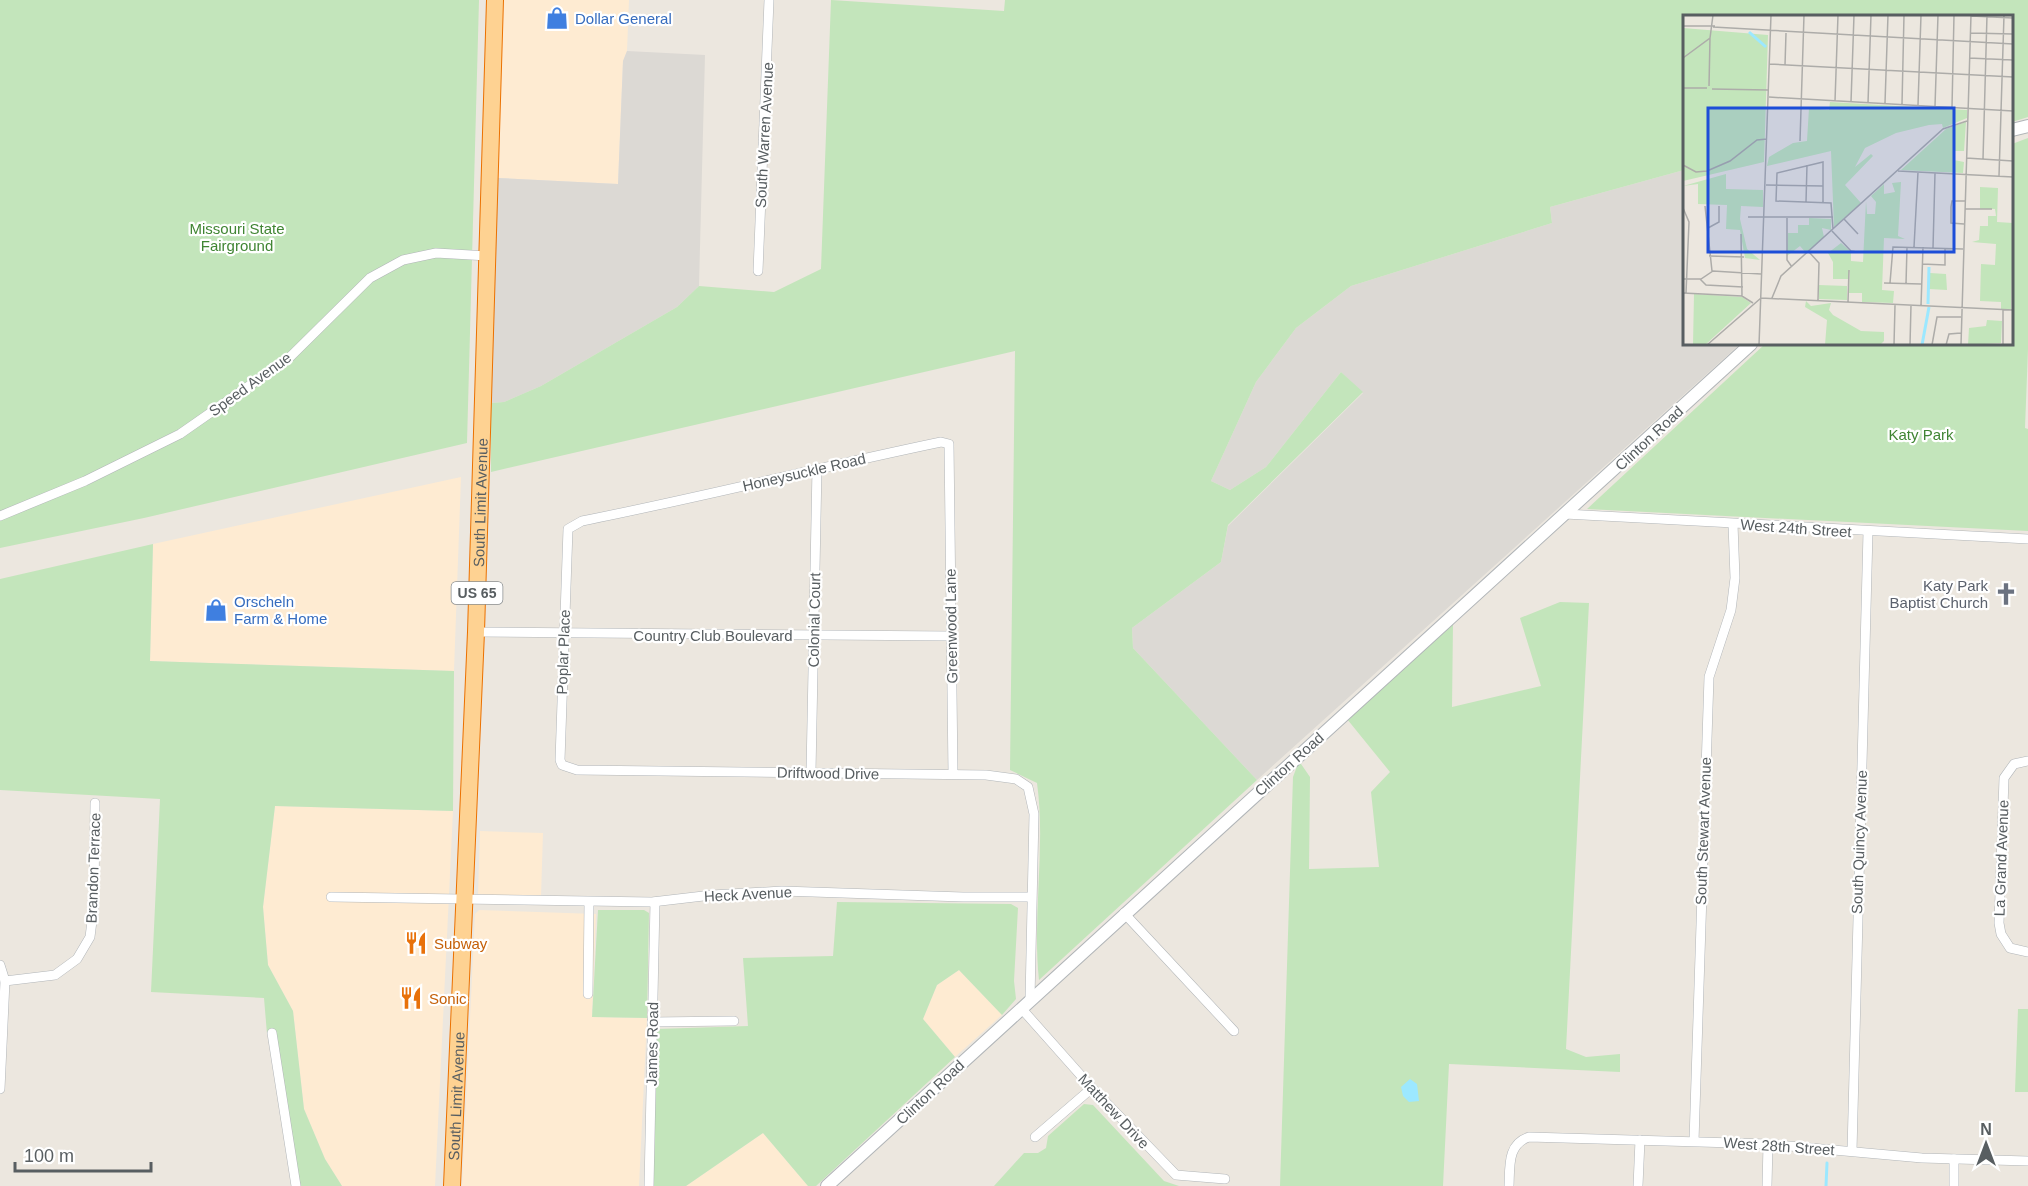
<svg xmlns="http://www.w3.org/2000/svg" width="2028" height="1186" viewBox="0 0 2028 1186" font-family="Arial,sans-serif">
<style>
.commercial{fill:#feebd2}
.industrial{fill:#dcd9d4}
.green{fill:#c3e5bb}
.water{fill:#9ce8ff}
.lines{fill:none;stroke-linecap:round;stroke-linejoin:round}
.stream{stroke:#9ce8ff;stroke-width:3}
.minor-casing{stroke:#b1b5b8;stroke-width:10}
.tertiary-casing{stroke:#b1b5b8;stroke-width:14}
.trunk-casing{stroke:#eb7100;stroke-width:18}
.minor{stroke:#fff;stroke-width:9}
.tertiary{stroke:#fff;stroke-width:12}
.trunk{stroke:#fed292;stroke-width:16}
.labels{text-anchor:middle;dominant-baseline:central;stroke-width:4.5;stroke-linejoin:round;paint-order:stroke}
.shield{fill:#fff;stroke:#8a8e90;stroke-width:1.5}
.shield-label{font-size:14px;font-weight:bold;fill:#585e61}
.shop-label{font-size:15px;fill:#366cbe;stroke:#fff;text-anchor:start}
.street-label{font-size:15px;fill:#585e61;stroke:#fff}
.park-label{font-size:15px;fill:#408533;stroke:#fff}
.worship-label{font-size:15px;fill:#5b616d;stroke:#fff;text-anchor:end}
.food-label{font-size:15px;fill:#c56008;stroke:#fff;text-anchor:start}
.inset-river{fill:none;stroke:#9ce8ff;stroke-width:3}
.inset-road{fill:none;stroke:#adaca9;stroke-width:1.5}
.view{fill:#1d4ed8;fill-opacity:0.15;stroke:#1d4ed8;stroke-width:3}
.inset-edge{fill:none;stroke:#585e61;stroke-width:3}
</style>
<rect width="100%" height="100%" fill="#ece7df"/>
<g class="commercial">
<polygon points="503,0 629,0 627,51 623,61 618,184 498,178"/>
<polygon points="461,477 454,671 150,661 153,544"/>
<polygon points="275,806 453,811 435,1186 342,1186 325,1159 304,1109 293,1011 268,965 263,907"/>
<polygon points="480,831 543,833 541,896 482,898 478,894"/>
<polygon points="479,910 596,914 592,1017 647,1018 639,1186 462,1186 475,914"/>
<polygon points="959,970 1002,1015 955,1057 923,1019 937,985"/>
<polygon points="763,1133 808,1186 686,1186"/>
</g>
<g class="industrial">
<polygon points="627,51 705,55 699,286 677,307 541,386 504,402 491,403 498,178 618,184 623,61"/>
<polygon points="1684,170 1684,344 1740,344 1257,780 1133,648 1132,628 1221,562 1228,526 1363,393 1341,372 1266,467 1230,490 1211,481 1256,382 1296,328 1351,286 1552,223 1550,207"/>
</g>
<g class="green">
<polygon points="0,0 479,0 467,443 144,518 0,548"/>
<path d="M831,0L1004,11L1005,0H2028V117L2012,122V16H1684V170L1550,207L1552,223L1351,286L1296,328L1256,382L1211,481L1230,490L1266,467L1341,372L1363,392L1228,525L1221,562L1132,628L1133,648L1257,780L1039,980C1032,914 1046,848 1037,783L1010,770L1015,351L491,472V403L504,402L541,386L677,307L699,286L774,292L821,269Z"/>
<polygon points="2028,138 2028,349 2025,428 2028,429 2028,531 1587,509 1765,344 2012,344 2012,144"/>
<polygon points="153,544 150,661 454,671 453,811 275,806 263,907 268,965 293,1011 304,1109 325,1159 342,1186 297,1186 273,1034 267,1034 264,998 151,992 160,799 0,790 0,579"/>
<polygon points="1560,602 1589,603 1566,1049 1586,1057 1620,1054 1620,1072 1449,1064 1443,1186 1280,1186 1293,777 1299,761 1310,777 1309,869 1379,867 1371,792 1390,772 1347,719 1453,624 1452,707 1541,686 1520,618"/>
<polygon points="837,902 1011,904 1018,908 1014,981 1016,999 1002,1015 959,970 937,985 923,1019 955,1057 816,1186 808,1186 763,1133 686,1186 651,1186 657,1029 748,1026 743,958 833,956"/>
<polygon points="598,910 644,910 649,913 647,1018 592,1017"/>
<polygon points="2018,1009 2028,1009 2028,1092 2015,1092"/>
<polygon points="1084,1104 1093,1105 1164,1181 1179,1186 994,1186 1024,1153 1038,1153 1046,1148 1048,1136"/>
</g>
<polygon class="water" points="1410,1079 1417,1084 1419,1101 1409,1102 1403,1096 1401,1087"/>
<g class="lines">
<polyline class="stream" points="1826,1186 1827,1163"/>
<g class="minor-casing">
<g id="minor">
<polyline points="758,271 769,0"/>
<polyline points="1565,514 2028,539"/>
<polyline points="0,516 85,481 180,434 289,358 370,278 403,260 436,253 488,256"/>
<polyline points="476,632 951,636"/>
<polyline points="2028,761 2014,764 2004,778 1999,923 2001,934 2010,948 2028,952"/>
<polyline points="811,772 817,468"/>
<path d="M953,774L949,444L941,442C821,467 702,497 582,521L568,529L560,760L562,765L577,770L986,775L1016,779L1028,787L1034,814L1030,999"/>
<polyline points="331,897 652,902 712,895 782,891 963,897 1031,897"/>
<polyline points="1124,913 1234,1031"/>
<polyline points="0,965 5,981 0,1089"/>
<polyline points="5,981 55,975 77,959 90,937 94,905 95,803"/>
<polyline points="588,994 589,903"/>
<polyline points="1021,1008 1092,1088 1176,1175 1225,1179"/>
<polyline points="652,1022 734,1021"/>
<polyline points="272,1033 296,1186"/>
<polyline points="1035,1137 1092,1088"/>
<polyline points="1694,1141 1709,677 1731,610 1735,578 1733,524"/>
<polyline points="1852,1151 1868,532"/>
<polyline points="649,1186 655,902"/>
<path d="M1509,1186C1510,1167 1507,1144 1529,1137L1768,1144L1922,1158L2028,1161"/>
<polyline points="1638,1186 1640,1140"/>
<polyline points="1767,1186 1768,1144"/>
<polyline points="1954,1186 1954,1159"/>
</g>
</g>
<g class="tertiary-casing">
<g id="tertiary">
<polyline points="2012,130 2028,126"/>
<polyline points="827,1186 1751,344"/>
</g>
</g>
<g class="trunk-casing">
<g id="trunk">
<path id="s1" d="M452,1186L476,632L495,0"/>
</g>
</g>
<use href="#minor" class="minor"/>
<use href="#tertiary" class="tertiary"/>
<use href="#trunk" class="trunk"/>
</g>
<defs>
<g id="shop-bare" transform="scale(1.8)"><path d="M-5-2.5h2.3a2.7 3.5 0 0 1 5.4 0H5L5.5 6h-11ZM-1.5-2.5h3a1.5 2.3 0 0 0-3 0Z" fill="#3f7fe0" stroke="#fff" stroke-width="2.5" paint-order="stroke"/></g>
<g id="church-bare" transform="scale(1.8)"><path d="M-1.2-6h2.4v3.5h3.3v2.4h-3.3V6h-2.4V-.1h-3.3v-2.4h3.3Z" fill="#6b7280" stroke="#fff" stroke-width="2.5" paint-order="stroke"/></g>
<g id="restaurant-bare" transform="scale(1.8)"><path d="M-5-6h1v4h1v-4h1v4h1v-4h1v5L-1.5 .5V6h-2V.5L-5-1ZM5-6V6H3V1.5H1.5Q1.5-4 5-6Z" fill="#e8710a" stroke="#fff" stroke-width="2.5" paint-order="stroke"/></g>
</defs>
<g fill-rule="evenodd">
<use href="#shop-bare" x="557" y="18"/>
<use href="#church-bare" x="2006" y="594"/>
<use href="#shop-bare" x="216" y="610"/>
<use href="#restaurant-bare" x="416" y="943"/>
<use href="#restaurant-bare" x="411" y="998"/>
</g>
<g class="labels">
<rect class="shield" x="451.5" y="582" width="51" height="22" rx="4.5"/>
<g class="shield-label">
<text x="477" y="593">US 65</text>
</g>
<g class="shop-label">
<text x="575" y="18">Dollar General</text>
<text x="234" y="601">Orscheln<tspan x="234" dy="17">Farm &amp; Home</tspan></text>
</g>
<g class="street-label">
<text transform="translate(764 135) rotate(-87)">South Warren Avenue</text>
<text transform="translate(250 384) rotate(-36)">Speed Avenue</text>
<text transform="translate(1649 438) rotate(-43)">Clinton Road</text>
<text transform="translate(804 472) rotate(-13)">Honeysuckle Road</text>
<text stroke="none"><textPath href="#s1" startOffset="684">South Limit Avenue</textPath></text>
<text transform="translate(1796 528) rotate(4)">West 24th Street</text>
<text transform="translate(814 620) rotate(-89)">Colonial Court</text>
<text transform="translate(951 626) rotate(-91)">Greenwood Lane</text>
<text x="713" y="635">Country Club Boulevard</text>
<text transform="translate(563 652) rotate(-88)">Poplar Place</text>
<text transform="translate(1289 764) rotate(-42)">Clinton Road</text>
<text transform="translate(828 773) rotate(1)">Driftwood Drive</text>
<text transform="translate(1703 831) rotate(-88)">South Stewart Avenue</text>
<text transform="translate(1859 842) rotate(-88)">South Quincy Avenue</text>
<text transform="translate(2001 858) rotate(-88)">La Grand Avenue</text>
<text transform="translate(93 868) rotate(-88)">Brandon Terrace</text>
<text transform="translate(748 894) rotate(-3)">Heck Avenue</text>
<text transform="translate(652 1044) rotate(-89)">James Road</text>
<text transform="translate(930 1092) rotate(-43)">Clinton Road</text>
<text stroke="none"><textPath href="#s1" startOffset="90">South Limit Avenue</textPath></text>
<text transform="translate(1114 1111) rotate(47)">Matthew Drive</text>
<text transform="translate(1779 1146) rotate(4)">West 28th Street</text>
</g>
<g class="park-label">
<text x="237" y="228">Missouri State<tspan x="237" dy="17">Fairground</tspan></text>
<text x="1921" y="434">Katy Park</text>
</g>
<g class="worship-label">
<text x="1988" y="585">Katy Park<tspan x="1988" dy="17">Baptist Church</tspan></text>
</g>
<g class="food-label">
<text x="434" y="943">Subway</text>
<text x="429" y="998">Sonic</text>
</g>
</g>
<g transform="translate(1683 15)">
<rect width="330" height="330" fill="#ece7df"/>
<path d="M0,13L85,20L81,147L0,166ZM147,87L284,95V103L260,113L259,109L246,110L213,118L182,133L172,152L188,139L190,141L162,170L178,188L151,212L148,136L84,151L86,142L110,128L124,126L126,93L146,95ZM283,107L281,136H271V145L281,147L280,158L218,155L263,114ZM43,159V174L80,175V192L58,191L57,204L64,234L77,245L62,243L57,215L43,214L44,190L15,189V169L0,171ZM218,167L215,221L222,224L201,223L199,275L211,276L210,288L179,287V278H166L167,254L165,264H150V247L145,238L158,228L168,237V246L180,247L183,186L184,199H192L193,187L188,181L201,169V179L212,177L209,168ZM297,172L315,173L314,207L330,208L328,295L318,294V287L297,286L298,249L312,250L313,229L289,227L296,225L297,211H305V201H313L312,194H297ZM126,203L148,204V215L139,213L141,222L123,238L117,231L104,241L105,218H115V210H126ZM247,258L263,259L264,275L246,274ZM136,270L164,271V285L136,284ZM11,279L59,282L68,288L22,330H10ZM123,286L128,291L148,288L146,295L150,300L178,316L201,317V326L197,330H142L144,305L122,292ZM304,305L319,306L318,328L285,330L286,313L303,311Z" fill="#c3e5bb"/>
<path class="inset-river" d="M66,17L83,32M245,289L246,252M239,330L246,292"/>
<path class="inset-road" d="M288,1L330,3M0,11H32M30,12L330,29M287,18L330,19M0,43L27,23L30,0M286,43L330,45M86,49L330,62M102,50L103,18M26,71L27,23M0,73H24M29,74L85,75M86,82L330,96M152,86L155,0M168,87L171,0M185,88L188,0M202,88L205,0M219,89L221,0M235,90L238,0M252,91L255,0M269,92L271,0M117,126L121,0M283,143L330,146M300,144L304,0M0,150L13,157L24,156L47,146L74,125L84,124M215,156L330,162M316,161L321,0M83,170L140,171M123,187L124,150M140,187V147L94,158L93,186L148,188L150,214M22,191L29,256M0,193L6,207L3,278M282,194H309M65,202H150M104,203V245L109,252M161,204L175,219M281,209L268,208V192L269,186H282M25,213L36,207V191M149,216L168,236L174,237M58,219L59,281M231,232L235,157M250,233L252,158M126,237L136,248L135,285M26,241L61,242M239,249L262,250V234M0,264H18L30,256L78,259M17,264L23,270L60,272M201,268L238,269M207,268L210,232L280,234M223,269L224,232M0,278L59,281L70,288M78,283L330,295M89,283L98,261L260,114L284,106M165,287L166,255M238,291L240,232M24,330L78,283M76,330L88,0M211,330L212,290M227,330L228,290M249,330L254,302H278M263,330L266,319L278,318M278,330L288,0M320,330V295"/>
<path class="view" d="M25,93H271V237H25Z"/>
<rect width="330" height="330" class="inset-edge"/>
</g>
<g transform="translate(1986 1144)" stroke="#ffffff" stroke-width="4.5" paint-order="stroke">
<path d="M0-4.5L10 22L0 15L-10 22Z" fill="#585e61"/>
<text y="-9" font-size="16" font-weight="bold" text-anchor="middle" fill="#585e61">N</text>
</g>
<path d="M15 1162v9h136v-9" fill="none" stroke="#585e61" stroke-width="3"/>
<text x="24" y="1162" font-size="18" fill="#585e61" stroke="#ffffff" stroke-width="4.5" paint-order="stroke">100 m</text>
</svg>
